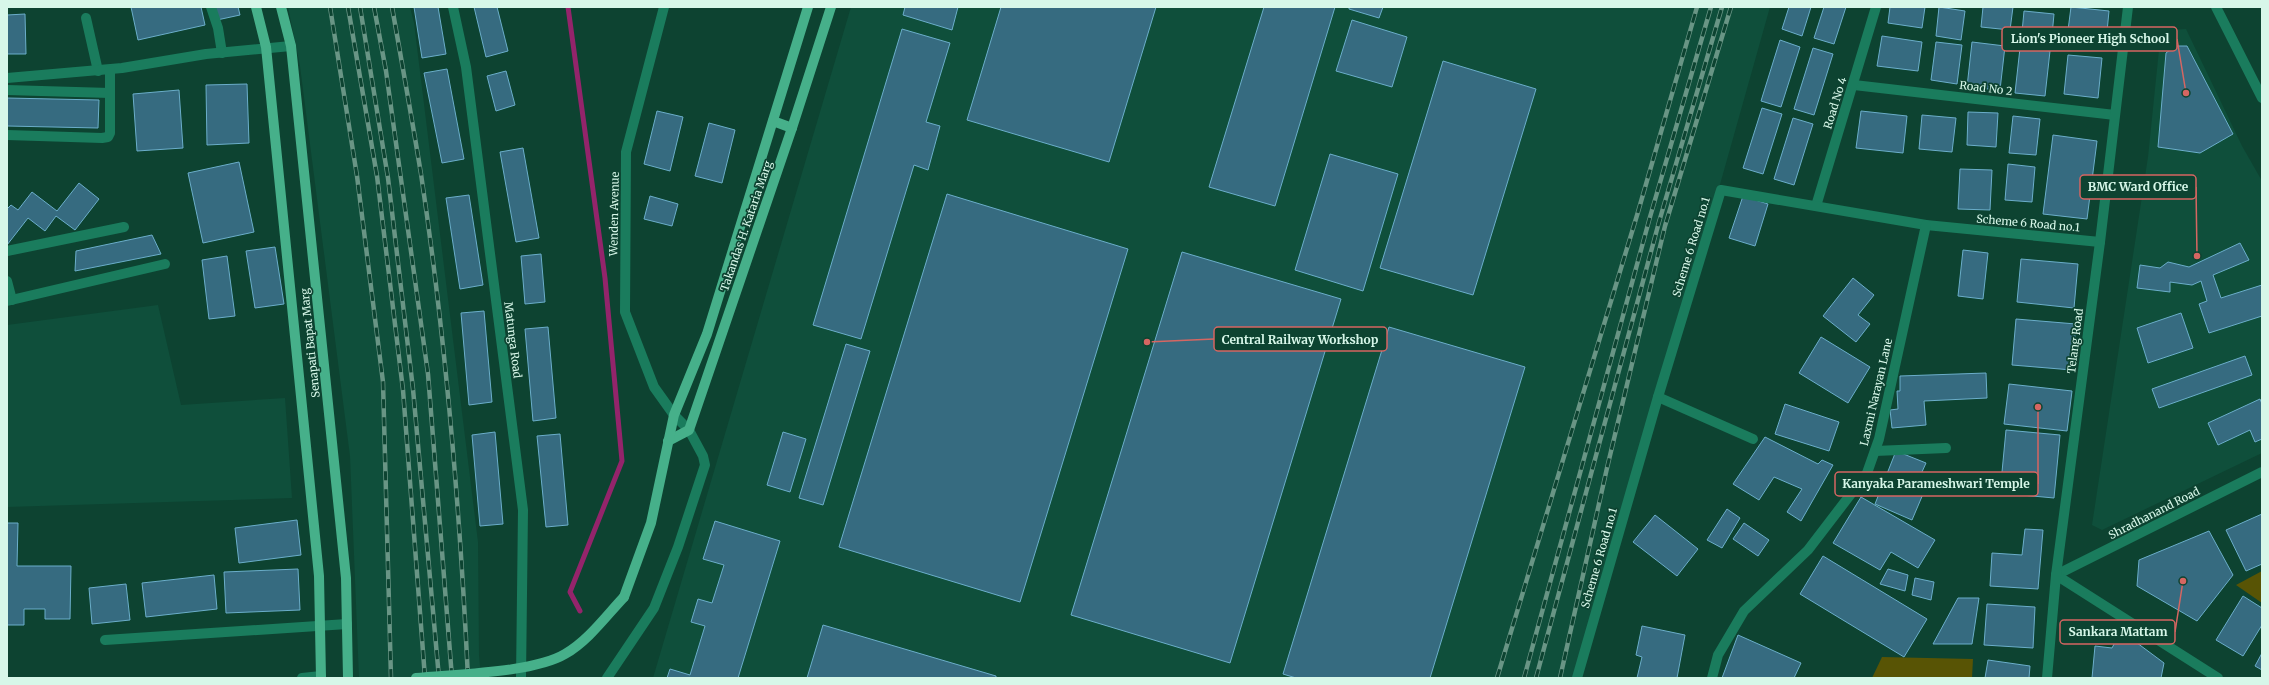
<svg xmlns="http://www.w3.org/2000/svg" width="2269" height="685" viewBox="0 0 2269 685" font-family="Merriweather,serif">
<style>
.built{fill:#0f4f3b}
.green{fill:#585405}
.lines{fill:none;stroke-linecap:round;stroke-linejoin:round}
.stream{stroke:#94246b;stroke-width:5}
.building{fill:#366b80;stroke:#6baeca}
.minor{stroke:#1a7c5d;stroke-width:10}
.major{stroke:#46b08a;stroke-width:10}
.rail-casing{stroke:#699585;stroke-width:4.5}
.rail{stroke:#0d4331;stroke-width:3;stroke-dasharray:9;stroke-linecap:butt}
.major-bridge{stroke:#46b08a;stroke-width:10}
.labels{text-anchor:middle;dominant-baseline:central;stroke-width:3.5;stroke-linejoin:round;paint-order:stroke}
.street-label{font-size:11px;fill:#d7f7e9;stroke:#0d4331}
.leader{fill:none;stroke:#d66662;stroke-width:1.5}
.callout-dot{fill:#d66662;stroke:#0d4331;stroke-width:1.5}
.callout{fill:#0d4331;stroke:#d66662;stroke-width:1.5}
.callout-label{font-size:12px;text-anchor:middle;font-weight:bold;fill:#d7f7e9}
</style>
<rect width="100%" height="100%" fill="#0d4331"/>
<g class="built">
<polygon points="288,7 410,7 414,23 478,542 479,655 481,678 359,678 350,456 300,66"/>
<polygon points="851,7 1770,7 1581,678 653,678"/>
<polygon points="2186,29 2242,146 2262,181 2262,453 2102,530 2092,525 2148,157 2160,40 2172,30"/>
<polygon points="158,305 181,405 285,398 292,498 7,507 7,325"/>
</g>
<g class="green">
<polygon points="2262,571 2262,603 2236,585"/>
<polygon points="1882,657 1973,659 1972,678 1872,678"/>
</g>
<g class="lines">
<polyline class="stream" points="568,7 605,278 622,461 570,592 580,611"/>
</g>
<g class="building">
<polygon points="131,7 201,7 205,25 138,40"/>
<polygon points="214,7 238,7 240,15 217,20"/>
<polygon points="414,7 438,7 446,54 422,58"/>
<polygon points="474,7 497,7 508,51 486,57"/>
<polygon points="905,7 958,7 952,30 903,15"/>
<polygon points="1001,7 1156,7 1109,162 967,120"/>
<polygon points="1264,7 1335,7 1275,206 1209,187"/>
<polygon points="1349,7 1383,7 1379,18 1349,9"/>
<polygon points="1789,7 1811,7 1802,36 1782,29"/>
<polygon points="1824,7 1846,7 1834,44 1814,38"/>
<polygon points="1890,7 1925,7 1922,28 1888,23"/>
<polygon points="1939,7 1965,11 1961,40 1936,36"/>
<polygon points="1983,7 2013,7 2010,30 1981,27"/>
<polygon points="2071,7 2109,11 2106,42 2067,38"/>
<polygon points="2024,11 2054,14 2051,46 2021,43"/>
<polygon points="25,14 26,54 7,54 7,15"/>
<polygon points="1352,20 1407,37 1392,87 1336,71"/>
<polygon points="902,29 950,43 926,122 940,126 928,170 914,165 861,339 813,325"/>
<polygon points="1882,36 1922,42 1918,71 1877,66"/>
<polygon points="1780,40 1800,47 1781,107 1761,101"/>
<polygon points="1936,42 1962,45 1957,84 1931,80"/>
<polygon points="1972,42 2005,46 2000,90 1967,87"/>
<polygon points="2175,46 2187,46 2233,134 2200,153 2158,147 2166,53"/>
<polygon points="1813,48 1833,54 1814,115 1794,109"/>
<polygon points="2020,48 2050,51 2045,96 2015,93"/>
<polygon points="2068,55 2102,58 2098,98 2064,94"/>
<polygon points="1443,61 1536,89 1473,295 1380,268"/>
<polygon points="447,69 464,159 442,163 424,73"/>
<polygon points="506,71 515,105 496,111 487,76"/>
<polygon points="247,84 249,143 207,145 206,85"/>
<polygon points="179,90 183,148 137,151 133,94"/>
<polygon points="7,98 99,100 98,128 7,126"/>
<polygon points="1762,108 1782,114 1763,174 1743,168"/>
<polygon points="657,111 683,117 670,171 644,164"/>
<polygon points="1861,111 1907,116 1903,153 1856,148"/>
<polygon points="1968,112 1998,113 1996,147 1967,145"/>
<polygon points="1922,115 1956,118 1952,152 1919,149"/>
<polygon points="2013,116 2040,119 2036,155 2009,153"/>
<polygon points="1793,118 1813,124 1794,185 1774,179"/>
<polygon points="709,123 735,130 722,183 695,176"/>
<polygon points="2053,135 2097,141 2087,219 2043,214"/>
<polygon points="523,148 539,238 516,242 500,152"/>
<polygon points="1330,154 1398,174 1363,291 1295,270"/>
<polygon points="239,162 254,232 203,243 188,173"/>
<polygon points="2008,164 2035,167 2032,202 2005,200"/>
<polygon points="1960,169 1992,170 1990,210 1958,209"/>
<polygon points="79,183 99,199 75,230 56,216 45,231 28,218 7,245 7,209 11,205 18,210 32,192 57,211"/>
<polygon points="947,194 1128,249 1020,602 839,547"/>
<polygon points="469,195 483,285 460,289 446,198"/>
<polygon points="650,196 678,204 672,226 644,219"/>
<polygon points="1743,196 1768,204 1755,246 1729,238"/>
<polygon points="152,235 161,254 75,271 76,251"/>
<polygon points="2240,243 2249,260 2213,275 2221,298 2262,285 2262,316 2209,333 2199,304 2207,301 2201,281 2192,285 2170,282 2170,292 2137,288 2140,265 2160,268 2168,262 2189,267"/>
<polygon points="275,247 284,304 255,308 246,251"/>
<polygon points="1963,250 1988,253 1983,299 1958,296"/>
<polygon points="1182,252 1341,299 1230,663 1071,615"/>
<polygon points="541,254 545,302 525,304 521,256"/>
<polygon points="227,256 235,316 209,319 202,260"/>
<polygon points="2021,259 2078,264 2074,308 2017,302"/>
<polygon points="1853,278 1874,295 1858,315 1870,324 1856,342 1823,316"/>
<polygon points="484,311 492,402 469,405 461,313"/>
<polygon points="2181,313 2193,348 2148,363 2137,328"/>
<polygon points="2016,319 2076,324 2072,370 2012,365"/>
<polygon points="548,327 556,418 533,421 525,329"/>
<polygon points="1389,327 1525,367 1430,678 1296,678 1283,674"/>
<polygon points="1821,337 1870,367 1848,403 1799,373"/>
<polygon points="846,344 870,351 823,505 799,498"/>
<polygon points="2245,356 2252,375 2159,408 2152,389"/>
<polygon points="1986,373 1987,398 1924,401 1926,425 1892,428 1890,410 1898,409 1897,391 1900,391 1900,376"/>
<polygon points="2009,384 2072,391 2067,431 2004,424"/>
<polygon points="2260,399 2262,404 2262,439 2255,442 2250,430 2218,445 2208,423"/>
<polygon points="1785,404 1839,422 1829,451 1775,434"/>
<polygon points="2006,430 2060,435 2054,498 2000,493"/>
<polygon points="495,432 503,524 480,526 472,435"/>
<polygon points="783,432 806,439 790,492 767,485"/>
<polygon points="560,434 568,525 546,527 537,436"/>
<polygon points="1765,437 1818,464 1822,460 1833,465 1801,521 1787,512 1802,489 1774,477 1759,500 1733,484"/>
<polygon points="1896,451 1926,463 1917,483 1926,487 1912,520 1875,504"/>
<polygon points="1861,497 1935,540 1918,568 1891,552 1880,570 1833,543"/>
<polygon points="1727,509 1740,518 1722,548 1707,540"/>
<polygon points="2262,514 2262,564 2246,571 2226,530"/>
<polygon points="1655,515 1698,549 1677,576 1633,542"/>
<polygon points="297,520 301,555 239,563 235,528"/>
<polygon points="715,521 780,541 738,678 667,678 670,669 690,675 705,626 691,622 698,599 712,603 724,565 703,559"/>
<polygon points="7,523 18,523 17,566 71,566 70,619 45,619 45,609 24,609 24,625 7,625"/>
<polygon points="1744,523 1769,540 1758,556 1733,539"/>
<polygon points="2025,529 2043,530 2038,589 1990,586 1992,553 2022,555"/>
<polygon points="2209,531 2233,575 2197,621 2137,586 2139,560"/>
<polygon points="1823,556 1927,619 1904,657 1800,594"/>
<polygon points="298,569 300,610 226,613 224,572"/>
<polygon points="1888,569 1908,575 1905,591 1880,584"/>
<polygon points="214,575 217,609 146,617 142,583"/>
<polygon points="1915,578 1934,582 1931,600 1912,595"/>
<polygon points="126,584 130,620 92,624 89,588"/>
<polygon points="2243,596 2262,608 2262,625 2243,656 2216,640"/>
<polygon points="1958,598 1979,598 1972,644 1933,644"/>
<polygon points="1987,604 2035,607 2033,648 1984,645"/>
<polygon points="823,625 857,635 996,676 996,678 807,678"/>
<polygon points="1642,626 1685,635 1677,678 1637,678 1642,657 1636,655"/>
<polygon points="2121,631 2164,663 2161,678 2092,678 2095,646 2112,648"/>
<polygon points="1738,635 1801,663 1794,678 1722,678"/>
<polygon points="2262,653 2262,670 2255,666"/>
<polygon points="1988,660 2030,666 2029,678 1985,678"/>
</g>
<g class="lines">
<g class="minor">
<polyline points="211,7 218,28 222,53"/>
<polyline points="453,7 466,67 523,510 521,678"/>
<polyline points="2216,7 2262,98"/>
<polyline points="86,18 98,71"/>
<polyline points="7,78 122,68 206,54 291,46"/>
<polyline points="1854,85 2115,115"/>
<polyline points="7,90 110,93"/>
<polyline points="7,135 102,138 108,137 110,133 110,70"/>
<polyline points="1816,206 1876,7"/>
<polyline points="7,251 124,227"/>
<polyline points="7,281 12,300"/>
<polyline points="7,301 165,264"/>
<polyline points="1658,397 1753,439"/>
<polyline points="1875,451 1946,448"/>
<polyline points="2056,575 2262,472"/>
<polyline points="2056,575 2218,678"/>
<polyline points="105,640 347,624"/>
<polyline points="302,678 321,676"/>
<polyline points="607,678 654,608 678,547 705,465 703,456 689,430 674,415 654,387 625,312 626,152 664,7"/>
<polyline points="1577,678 1658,397 1721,190 1926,225 2100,242"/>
<polyline points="1712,678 1718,655 1744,611 1808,550 1867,473 1879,439 1926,225"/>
<polyline points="2047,678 2056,575 2100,242 2128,7"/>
</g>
<g class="major">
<polyline points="256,7 266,47 319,576 321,678"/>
<polyline points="281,7 291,46 346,578 348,678"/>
<polyline points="773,121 792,128"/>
<polyline points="668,441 689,430 792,128 831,7"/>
<polyline points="624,597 651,523 674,415 707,334 808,7"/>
</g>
<g class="rail-casing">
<g id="rail">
<polyline points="330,7 357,176 383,382 391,678"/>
<polyline points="348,7 377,176 403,390 425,678"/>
<polyline points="360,7 388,178 413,389 439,678"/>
<polyline points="374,7 386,71 428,374 452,678"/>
<path d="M392,7C402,63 412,119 421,174C446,341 460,510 468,678"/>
<polyline points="1497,678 1638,212 1697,7"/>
<polyline points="1524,678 1650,217 1711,7"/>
<polyline points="1536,678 1659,222 1722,7"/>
<polyline points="1560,678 1607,468 1665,226 1731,7"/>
</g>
</g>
<use href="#rail" class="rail"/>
<path class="major-bridge" d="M416,678C455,674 533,673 565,654C588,641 606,616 624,597"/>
</g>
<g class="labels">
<g class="street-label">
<text transform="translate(1986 88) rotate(7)">Road No 2</text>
<text transform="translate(1835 103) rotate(-73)">Road No 4</text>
<text transform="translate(614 214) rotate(-89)">Wenden Avenue</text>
<text transform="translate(2028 223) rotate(5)">Scheme 6 Road no.1</text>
<text transform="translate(746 226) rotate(-71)">Takandas H. Kataria Marg</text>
<text transform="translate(1691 247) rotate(-73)">Scheme 6 Road no.1</text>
<text transform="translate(513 340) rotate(83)">Matunga Road</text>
<text transform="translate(2075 341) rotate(-83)">Telang Road</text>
<text transform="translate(310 343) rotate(-96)">Senapati Bapat Marg</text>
<text transform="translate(1876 392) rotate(-77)">Laxmi Narayan Lane</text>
<text transform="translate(2154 513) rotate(-27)">Shradhanand Road</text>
<text transform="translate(1599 558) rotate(-74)">Scheme 6 Road no.1</text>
</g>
</g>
<path class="leader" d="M2186 93L2177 39M2197 256L2196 187M1147 342L1214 339M2038 407L2038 484M2183 581L2175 632"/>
<g class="callout-dot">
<circle cx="2186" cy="93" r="4"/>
<circle cx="2197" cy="256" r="4"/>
<circle cx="1147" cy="342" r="4"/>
<circle cx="2038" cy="407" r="4"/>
<circle cx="2183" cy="581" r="4"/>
</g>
<g class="callout">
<rect x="2002" y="27" width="175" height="24" rx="4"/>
<rect x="2080" y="175" width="116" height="24" rx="4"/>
<rect x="1214" y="327" width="173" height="24" rx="4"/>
<rect x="1835" y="472" width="203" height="24" rx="4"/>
<rect x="2060" y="620" width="115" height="24" rx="4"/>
</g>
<g class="callout-label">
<text x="2090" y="43">Lion's Pioneer High School</text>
<text x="2138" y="191">BMC Ward Office</text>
<text x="1300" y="344">Central Railway Workshop</text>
<text x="1936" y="488">Kanyaka Parameshwari Temple</text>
<text x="2118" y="636">Sankara Mattam</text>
</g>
<rect width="2269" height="685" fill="none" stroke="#d7f7e9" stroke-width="16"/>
</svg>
